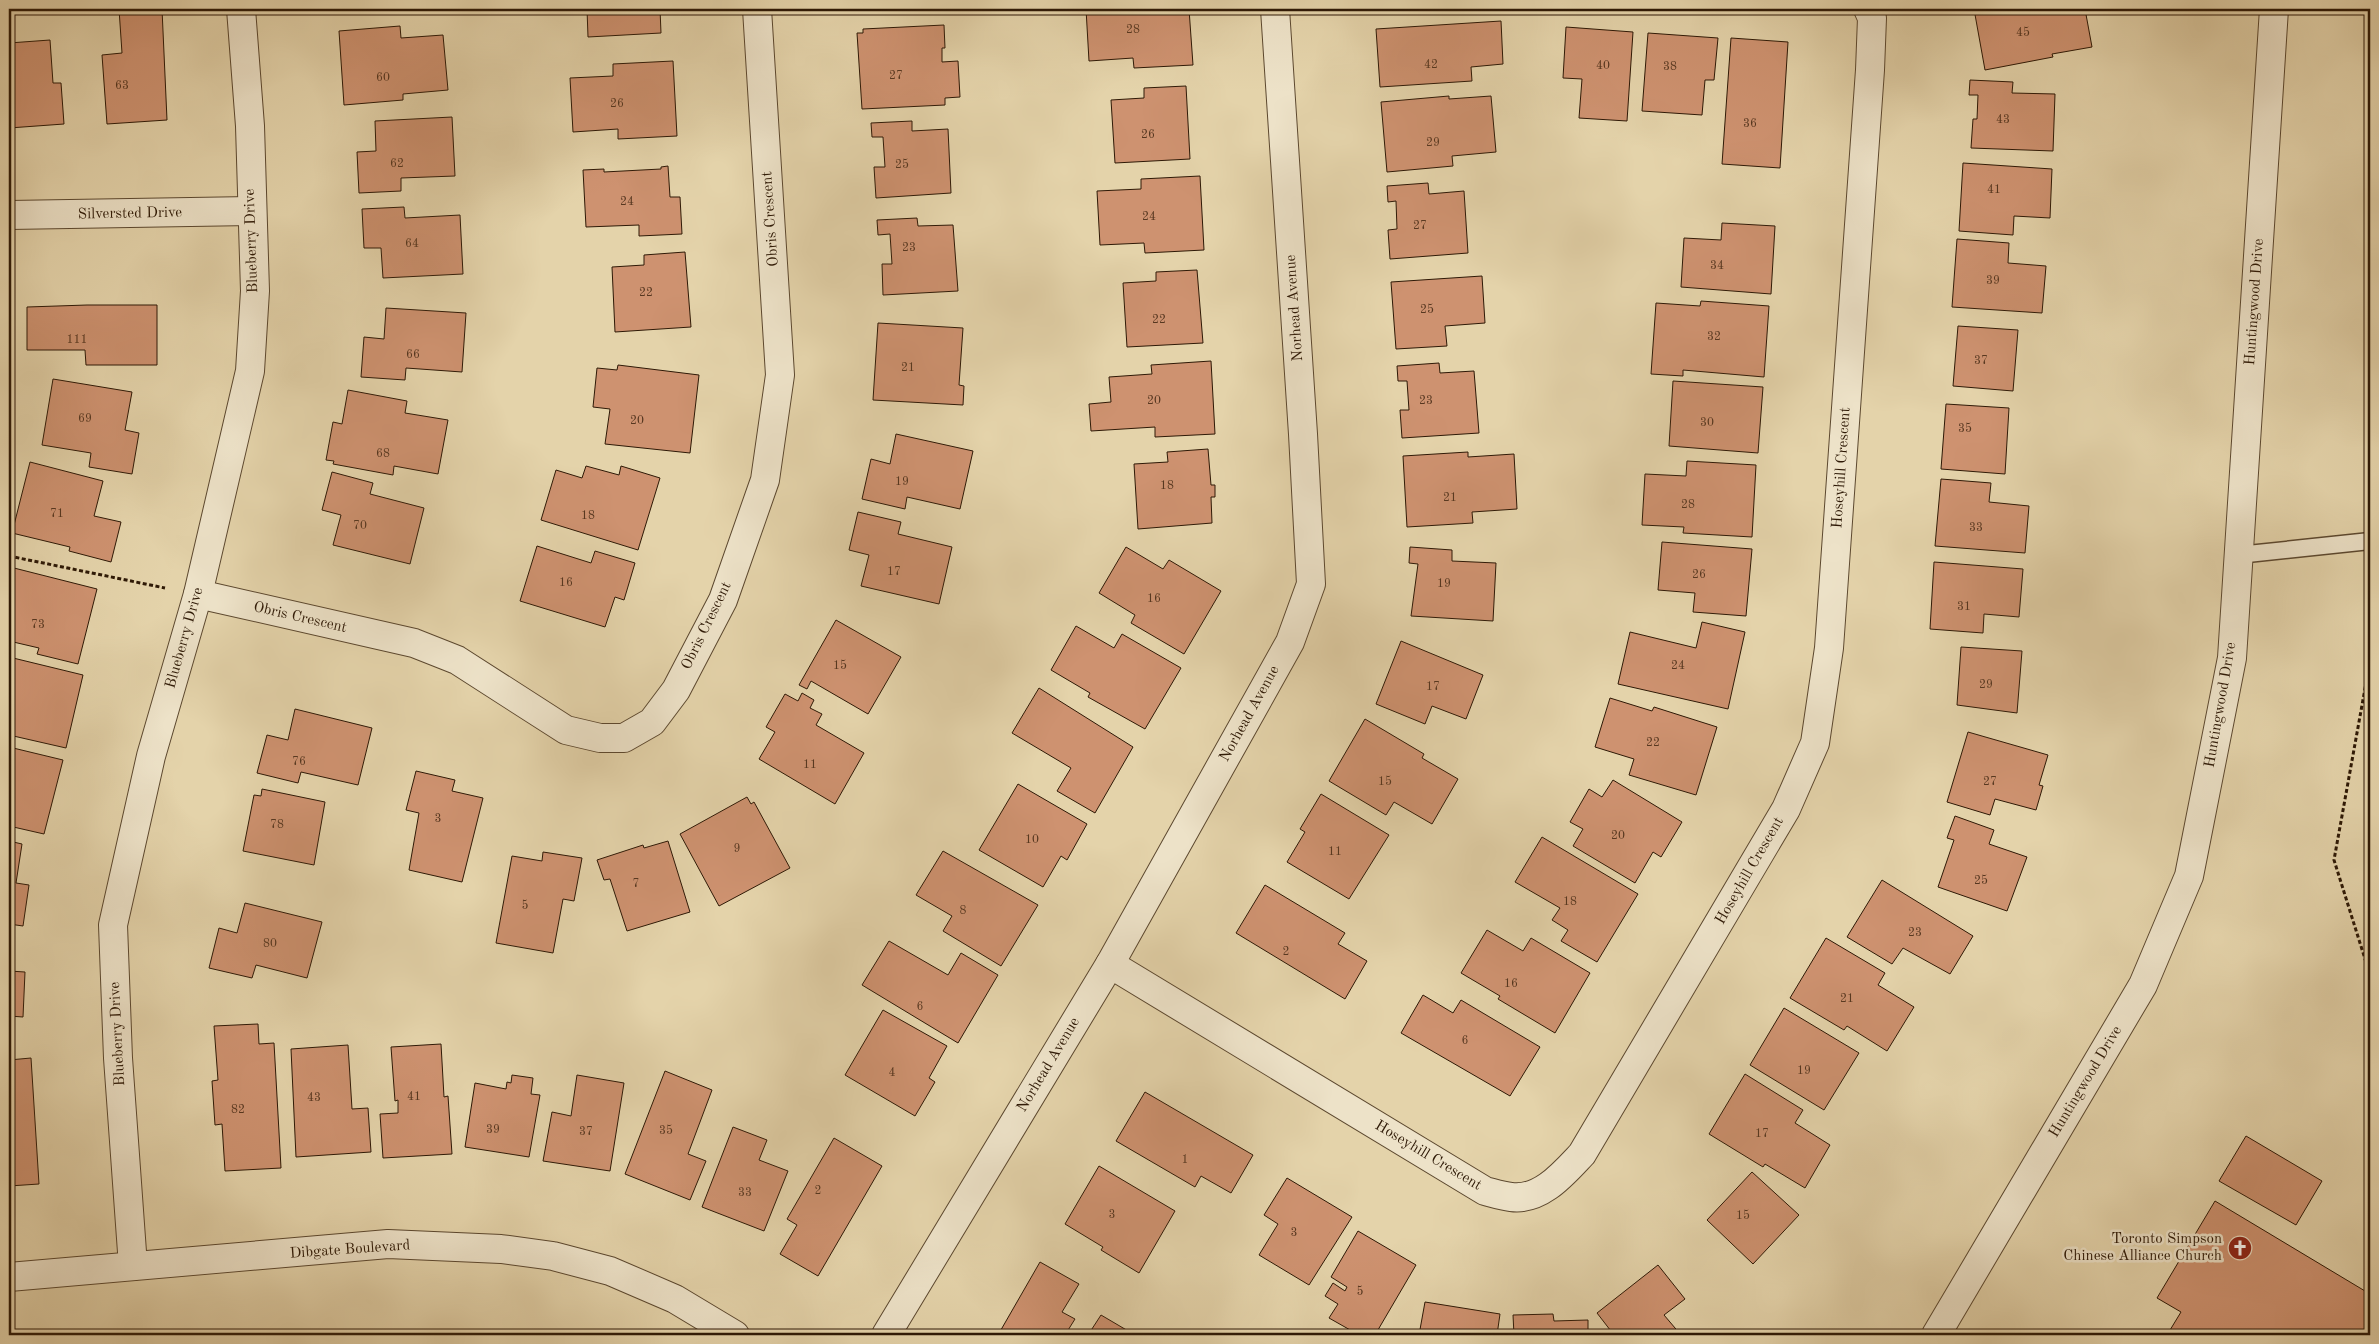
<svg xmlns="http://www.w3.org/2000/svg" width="2379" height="1344" viewBox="0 0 2379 1344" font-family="'Old Standard TT',serif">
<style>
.building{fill:#ce9270;stroke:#2e1906}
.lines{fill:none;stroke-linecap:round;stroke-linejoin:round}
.service-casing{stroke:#5c482f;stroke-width:19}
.minor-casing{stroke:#5c482f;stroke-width:30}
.tertiary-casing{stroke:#5c482f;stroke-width:30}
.path{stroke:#2e1906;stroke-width:3;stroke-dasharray:4 2.5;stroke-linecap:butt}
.service{stroke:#ede2c8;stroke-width:16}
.minor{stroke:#ede2c8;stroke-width:28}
.tertiary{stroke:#ede2c8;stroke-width:28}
.labels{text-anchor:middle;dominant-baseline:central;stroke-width:5;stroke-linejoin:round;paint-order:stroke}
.number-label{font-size:12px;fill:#563720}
.street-label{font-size:15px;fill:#2e1906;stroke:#ede2c8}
.poi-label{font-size:15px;fill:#2e1906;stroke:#ede2c8;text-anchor:end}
</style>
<rect width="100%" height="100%" fill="#e4d3aa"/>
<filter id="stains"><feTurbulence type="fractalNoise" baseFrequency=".004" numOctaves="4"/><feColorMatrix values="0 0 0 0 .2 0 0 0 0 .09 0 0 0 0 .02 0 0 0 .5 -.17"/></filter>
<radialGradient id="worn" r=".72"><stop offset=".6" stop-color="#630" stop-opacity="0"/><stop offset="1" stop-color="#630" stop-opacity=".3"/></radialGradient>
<g class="building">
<polygon points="119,9 162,9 167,120 107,124 102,55 122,53"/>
<polygon points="587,9 660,9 661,33 588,37"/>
<polygon points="1086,9 1189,9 1193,65 1134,68 1133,58 1089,61"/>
<polygon points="1974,9 2085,9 2092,47 2052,54 2053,57 1985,70"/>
<polygon points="1501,21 1503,64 1471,67 1472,81 1380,87 1376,29"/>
<polygon points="944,25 945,48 942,48 942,62 958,61 960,97 945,98 945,105 862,109 857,33 863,33 863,29"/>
<polygon points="400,26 401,38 443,35 448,90 403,94 403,100 344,105 339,31"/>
<polygon points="1566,27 1633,32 1627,121 1579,118 1582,79 1563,78"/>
<polygon points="1648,33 1718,38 1714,80 1705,80 1702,115 1642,111"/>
<polygon points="1731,38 1788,42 1780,168 1722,164"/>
<polygon points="50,40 53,83 61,83 64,124 9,128 9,43"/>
<polygon points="673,61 677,136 618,139 618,129 573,132 570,78 613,76 613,64"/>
<polygon points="1970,80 2013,82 2012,93 2055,94 2053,151 1971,148 1973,119 1977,119 1978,95 1969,95"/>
<polygon points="1186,86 1190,159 1115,163 1111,100 1144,98 1144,88"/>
<polygon points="1449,96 1449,99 1491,96 1496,152 1452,156 1453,166 1387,172 1381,102"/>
<polygon points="452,117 455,176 401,178 401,191 359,193 357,152 376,151 375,121"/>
<polygon points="912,121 912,131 948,129 951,193 876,198 874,167 885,167 883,137 872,137 871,123"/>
<polygon points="1963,163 2052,169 2050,218 2014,216 2013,235 1959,231"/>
<polygon points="668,166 670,197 680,197 682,234 639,236 639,225 586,227 583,170 604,169 604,172 661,169 661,167"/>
<polygon points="1200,176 1204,250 1145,253 1144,243 1100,245 1097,191 1141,189 1141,179"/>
<polygon points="1428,183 1429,194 1464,191 1468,253 1390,259 1388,230 1397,229 1396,201 1388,202 1387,186"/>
<polygon points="404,207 405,218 460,215 463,274 383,278 381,248 364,248 362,209"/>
<polygon points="917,218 918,226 953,225 958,291 883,295 882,264 892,264 890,234 878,235 877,220"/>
<polygon points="1722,223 1775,226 1771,294 1681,287 1684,238 1721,240"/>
<polygon points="1957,239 2009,243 2008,263 2046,266 2042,313 1952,307"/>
<polygon points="685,252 691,327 615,332 612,267 644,265 644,255"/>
<polygon points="1197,270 1203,343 1127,347 1123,283 1156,281 1156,272"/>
<polygon points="1482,276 1485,323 1445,326 1447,346 1396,349 1391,282"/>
<polygon points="1701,301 1769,306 1764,377 1683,370 1683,376 1651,374 1656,303 1700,306"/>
<polygon points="87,305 157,305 157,365 86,365 85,350 27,350 27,307"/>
<polygon points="386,308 466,313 462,372 406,368 405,380 361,377 364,337 384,339"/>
<polygon points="878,323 963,328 959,385 964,386 963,405 873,400"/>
<polygon points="1958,326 2018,330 2013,391 1953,386"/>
<polygon points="1211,361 1215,434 1155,437 1155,427 1091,431 1089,404 1111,402 1109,377 1152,374 1151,365"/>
<polygon points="1439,363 1440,373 1474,371 1479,433 1402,438 1400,410 1409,410 1407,381 1398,381 1397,366"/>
<polygon points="618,365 699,375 690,453 605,444 610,409 593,407 597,368 617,370"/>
<polygon points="53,379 132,392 125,430 139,433 132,474 89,467 91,453 42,445"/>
<polygon points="1673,381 1763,387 1758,453 1669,446"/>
<polygon points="348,390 407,401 405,413 448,420 438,474 394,466 393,475 333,464 334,461 326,460 333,422 342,424"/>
<polygon points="1946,404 2009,408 2005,474 1941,469"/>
<polygon points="896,434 973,451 960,509 907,497 905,509 862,499 871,459 890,464"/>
<polygon points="1208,449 1211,485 1215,485 1215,497 1211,497 1212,523 1138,529 1134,464 1168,462 1167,452"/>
<polygon points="1468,452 1468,457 1514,454 1517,509 1472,512 1473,523 1407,527 1403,456"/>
<polygon points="1687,461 1756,465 1752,537 1683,533 1684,527 1642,525 1645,474 1686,476"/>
<polygon points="30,462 103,481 94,516 121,522 111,562 69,551 70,547 12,533"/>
<polygon points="586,466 619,475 621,466 660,478 638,550 541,520 556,470 582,478"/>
<polygon points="332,472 373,483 370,494 424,508 410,564 333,545 341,515 322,510"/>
<polygon points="1941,479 1991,483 1989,502 2029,506 2025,553 1935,546"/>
<polygon points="858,512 901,522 898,534 952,547 939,604 861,586 869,555 849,550"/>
<polygon points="1662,542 1752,549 1746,616 1693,612 1695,593 1658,590"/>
<polygon points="537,546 591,563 595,551 635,563 624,600 615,597 605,627 520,601"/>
<polygon points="1126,547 1163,569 1169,560 1221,591 1184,654 1131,623 1135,615 1099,593"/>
<polygon points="1410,547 1452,550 1452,561 1496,563 1493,621 1411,616 1418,564 1409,563"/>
<polygon points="1934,562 2023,569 2019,617 1984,614 1983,633 1930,629"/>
<polygon points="14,568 97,589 78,664 37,654 39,648 9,641 9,590"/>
<polygon points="836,620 901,657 868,714 811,681 807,689 799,685"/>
<polygon points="1702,622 1745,632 1728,709 1618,684 1630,632 1696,648"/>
<polygon points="1076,626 1114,648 1122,634 1181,668 1145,729 1088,697 1090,693 1051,670"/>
<polygon points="1401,641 1483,675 1466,719 1432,706 1425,724 1376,704"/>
<polygon points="1961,647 2022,651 2017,713 1957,705"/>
<polygon points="9,657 83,675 66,748 9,735"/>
<polygon points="1039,688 1133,747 1095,813 1057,791 1071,768 1012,733"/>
<polygon points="802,693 814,700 810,708 822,714 816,725 864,753 835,804 759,759 775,732 766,727 785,694 798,701"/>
<polygon points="1610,698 1652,711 1654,707 1717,727 1696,795 1629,775 1634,759 1595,747"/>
<polygon points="295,709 372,728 358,785 301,772 298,783 257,773 267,735 288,740"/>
<polygon points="1365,719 1424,754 1422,758 1458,779 1432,824 1394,802 1386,815 1329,781"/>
<polygon points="1968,732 2048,755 2039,785 2043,786 2036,810 1995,799 1990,815 1947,802"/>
<polygon points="9,747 63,760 44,834 9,826"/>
<polygon points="416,771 455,780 452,791 483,798 462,882 409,870 419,813 406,810"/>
<polygon points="1613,780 1682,822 1661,857 1653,852 1635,883 1573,846 1583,829 1570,822 1589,789 1602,797"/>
<polygon points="1018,784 1087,824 1067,860 1061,856 1043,887 979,850"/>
<polygon points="262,789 325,802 314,865 243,851 254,795 261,796"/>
<polygon points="1321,794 1389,835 1349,899 1287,862 1305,832 1300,829"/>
<polygon points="747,797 751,804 754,802 790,868 719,906 680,834"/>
<polygon points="1955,816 1994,830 1989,844 2027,857 2007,911 1938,887 1954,840 1947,838"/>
<polygon points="1542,837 1638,894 1597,962 1561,941 1568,930 1552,920 1560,908 1515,882"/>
<polygon points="9,841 22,844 16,883 29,885 23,926 9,924"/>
<polygon points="668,841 690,912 627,931 610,879 604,880 597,860 643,845 644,848"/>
<polygon points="943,851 1038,905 1001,966 943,931 952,916 916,895"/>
<polygon points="543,852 582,858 574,901 563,899 553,953 496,943 512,856 542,861"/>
<polygon points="1882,880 1973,936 1950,974 1903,948 1892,964 1847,937"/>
<polygon points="1265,885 1345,933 1338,944 1367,961 1345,999 1236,933"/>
<polygon points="245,903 322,922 307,978 256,965 252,978 209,968 219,928 237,933"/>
<polygon points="1487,930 1523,951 1531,938 1590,973 1555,1033 1498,999 1500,996 1461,973"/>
<polygon points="1826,938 1885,973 1878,985 1914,1007 1887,1051 1847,1026 1844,1030 1790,998"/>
<polygon points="889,941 948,975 961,953 998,975 958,1043 862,985"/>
<polygon points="9,971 25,972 23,1017 9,1016"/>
<polygon points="1423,995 1453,1013 1461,1000 1540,1047 1510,1096 1401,1033"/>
<polygon points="1784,1008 1859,1053 1824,1110 1750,1065"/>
<polygon points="883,1010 947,1046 929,1078 935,1082 915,1116 845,1075"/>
<polygon points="258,1024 259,1044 274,1043 281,1168 225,1171 222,1124 215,1125 212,1081 218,1080 214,1026"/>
<polygon points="441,1044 444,1097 448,1096 452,1154 383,1158 380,1114 398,1113 398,1100 395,1101 391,1047"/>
<polygon points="348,1045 352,1109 368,1108 371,1152 296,1157 291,1049"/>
<polygon points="31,1058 39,1184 9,1186 9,1060"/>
<polygon points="665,1071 712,1090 688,1154 706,1161 690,1200 625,1174"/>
<polygon points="1745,1074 1803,1110 1795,1123 1830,1145 1805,1188 1765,1164 1763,1167 1709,1134"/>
<polygon points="512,1075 533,1078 531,1094 540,1095 529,1157 465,1147 475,1083 506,1089 507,1082 511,1083"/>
<polygon points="577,1075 624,1083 610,1171 543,1161 552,1112 571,1116"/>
<polygon points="1145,1092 1253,1155 1231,1193 1201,1176 1195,1187 1116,1141"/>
<polygon points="733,1127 767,1140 759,1160 788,1171 764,1231 702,1207"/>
<polygon points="2246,1136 2322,1181 2296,1225 2219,1181"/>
<polygon points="834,1138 882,1166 818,1276 780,1254 797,1225 787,1219"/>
<polygon points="1099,1166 1175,1211 1139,1273 1101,1250 1103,1247 1065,1224"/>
<polygon points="1752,1172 1799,1215 1753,1264 1707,1220"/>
<polygon points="1287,1178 1352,1217 1309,1285 1259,1255 1278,1224 1264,1215"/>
<polygon points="2215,1201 2370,1294 2370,1329 2367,1335 2167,1335 2181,1312 2157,1298"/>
<polygon points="1358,1231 1416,1265 1375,1335 1359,1335 1329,1318 1338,1304 1325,1296 1333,1283 1345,1291 1347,1287 1331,1277"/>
<polygon points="1040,1262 1079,1284 1062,1312 1075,1319 1065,1335 998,1335"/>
<polygon points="1658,1265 1685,1299 1664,1315 1681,1335 1614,1335 1597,1313"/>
<polygon points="1425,1302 1500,1314 1497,1335 1419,1335"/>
<polygon points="1553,1314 1554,1321 1588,1320 1588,1335 1514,1335 1513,1315"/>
<polygon points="1101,1315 1135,1335 1088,1335"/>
</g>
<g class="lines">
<g class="service-casing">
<polyline id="service" points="2238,555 2370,541"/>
</g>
<g class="minor-casing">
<g id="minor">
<polyline points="9,215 251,211"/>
<polyline points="198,594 414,643 457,660 566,730 600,738 624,738 652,722 676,690 723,600 765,480 780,375 757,9"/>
<path d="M1110,964L1485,1191C1493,1193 1502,1196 1511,1197C1541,1201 1564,1173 1582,1154L1786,809L1815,743L1829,648L1870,70L1872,18L1868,9"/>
<polyline points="133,1266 118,1058 113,925 151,756 198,594 250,371 255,291 250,126 241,9"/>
<polyline points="9,1277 388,1244 501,1249 553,1256 610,1271 675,1299 735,1335"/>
<polyline points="886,1335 1110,964 1290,642 1311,584 1303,434 1275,9"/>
</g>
</g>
<g class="tertiary-casing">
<polyline id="tertiary" points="1936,1335 2143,985 2189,876 2232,658 2274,9"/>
</g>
<g class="path">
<polyline points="9,556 165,588"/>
<polyline points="2370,661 2334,860 2370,975"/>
</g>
<use href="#service" class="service"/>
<use href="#minor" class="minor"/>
<use href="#tertiary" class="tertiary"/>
</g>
<defs>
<g id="church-disc" transform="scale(1.25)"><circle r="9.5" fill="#8f2418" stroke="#ede2c8"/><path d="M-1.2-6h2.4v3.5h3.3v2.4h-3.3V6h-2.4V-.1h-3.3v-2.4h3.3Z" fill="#fff"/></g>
</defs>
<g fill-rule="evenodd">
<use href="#church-disc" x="2240" y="1248"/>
</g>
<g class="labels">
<g class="number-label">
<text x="1133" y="30">28</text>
<text x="2023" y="33">45</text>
<text x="1431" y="65">42</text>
<text x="1603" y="66">40</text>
<text x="1670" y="67">38</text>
<text x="896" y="76">27</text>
<text x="383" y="78">60</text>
<text x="122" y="86">63</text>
<text x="617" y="104">26</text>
<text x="2003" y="120">43</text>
<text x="1750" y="124">36</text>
<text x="1148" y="135">26</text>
<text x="1433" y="143">29</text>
<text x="397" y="164">62</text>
<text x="902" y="165">25</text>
<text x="1994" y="190">41</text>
<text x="627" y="202">24</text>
<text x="1149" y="217">24</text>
<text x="1420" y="226">27</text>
<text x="412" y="244">64</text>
<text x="909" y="248">23</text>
<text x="1717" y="266">34</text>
<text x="1993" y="281">39</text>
<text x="646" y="293">22</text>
<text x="1427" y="310">25</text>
<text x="1159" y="320">22</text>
<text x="1714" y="337">32</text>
<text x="77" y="340">111</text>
<text x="413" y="355">66</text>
<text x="1981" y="361">37</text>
<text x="908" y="368">21</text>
<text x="1154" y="401">20</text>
<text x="1426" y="401">23</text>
<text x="85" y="419">69</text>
<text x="637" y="421">20</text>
<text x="1707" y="423">30</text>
<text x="1965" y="429">35</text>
<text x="383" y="454">68</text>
<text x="902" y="482">19</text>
<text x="1167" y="486">18</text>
<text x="1450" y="498">21</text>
<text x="1688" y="505">28</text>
<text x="57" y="514">71</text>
<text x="588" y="516">18</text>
<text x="360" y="526">70</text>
<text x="1976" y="528">33</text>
<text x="894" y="572">17</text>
<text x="1699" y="575">26</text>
<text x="566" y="583">16</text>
<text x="1444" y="584">19</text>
<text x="1154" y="599">16</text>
<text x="1964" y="607">31</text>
<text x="38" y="625">73</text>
<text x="840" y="666">15</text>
<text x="1678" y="666">24</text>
<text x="1986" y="685">29</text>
<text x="1433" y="687">17</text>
<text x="1653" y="743">22</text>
<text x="299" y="762">76</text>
<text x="810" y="765">11</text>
<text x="1385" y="782">15</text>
<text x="1990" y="782">27</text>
<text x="438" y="819">3</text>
<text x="277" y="825">78</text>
<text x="1618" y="836">20</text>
<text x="1032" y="840">10</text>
<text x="737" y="849">9</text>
<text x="1335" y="852">11</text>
<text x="1981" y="881">25</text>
<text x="636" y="884">7</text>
<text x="1570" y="902">18</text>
<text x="525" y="906">5</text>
<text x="963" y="911">8</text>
<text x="1915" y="933">23</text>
<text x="270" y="944">80</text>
<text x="1286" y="952">2</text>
<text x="1511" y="984">16</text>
<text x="1847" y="999">21</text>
<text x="920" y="1007">6</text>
<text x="1465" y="1041">6</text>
<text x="1804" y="1071">19</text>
<text x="892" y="1073">4</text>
<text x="414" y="1097">41</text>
<text x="314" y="1098">43</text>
<text x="238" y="1110">82</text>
<text x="493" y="1130">39</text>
<text x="666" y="1131">35</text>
<text x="586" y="1132">37</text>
<text x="1762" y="1134">17</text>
<text x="1185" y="1160">1</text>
<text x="818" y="1191">2</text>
<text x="745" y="1193">33</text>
<text x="1112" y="1215">3</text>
<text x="1743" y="1216">15</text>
<text x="1294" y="1233">3</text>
<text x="1360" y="1292">5</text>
</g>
<g class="street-label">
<text transform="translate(130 214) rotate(-1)">Silversted Drive</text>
<text transform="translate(771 219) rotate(-94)">Obris Crescent</text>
<text transform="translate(252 241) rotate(-92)">Blueberry Drive</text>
<text transform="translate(2255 302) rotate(-86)">Huntingwood Drive</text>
<text transform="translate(1295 308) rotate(-94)">Norhead Avenue</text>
<text transform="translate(1842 468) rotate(-86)">Hoseyhill Crescent</text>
<text transform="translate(300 618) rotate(13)">Obris Crescent</text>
<text transform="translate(707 626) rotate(-64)">Obris Crescent</text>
<text transform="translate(185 638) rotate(-74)">Blueberry Drive</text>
<text transform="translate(2221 705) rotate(-80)">Huntingwood Drive</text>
<text transform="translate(1250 714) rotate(-61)">Norhead Avenue</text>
<text transform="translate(1750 871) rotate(-60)">Hoseyhill Crescent</text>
<text transform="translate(118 1034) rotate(-93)">Blueberry Drive</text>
<text transform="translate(1049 1065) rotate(-59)">Norhead Avenue</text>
<text transform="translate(2086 1082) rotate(-59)">Huntingwood Drive</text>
<text transform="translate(1428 1156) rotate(31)">Hoseyhill Crescent</text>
<text transform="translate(350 1250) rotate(-4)">Dibgate Boulevard</text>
</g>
<g class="poi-label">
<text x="2222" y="1239">Toronto Simpson<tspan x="2222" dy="17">Chinese Alliance Church</tspan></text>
</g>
</g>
<rect width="2379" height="1344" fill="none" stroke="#e4d3aa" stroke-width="30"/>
<rect x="10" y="10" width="2359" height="1324" fill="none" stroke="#2e1906" stroke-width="2.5"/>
<rect x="15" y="15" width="2349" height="1314" fill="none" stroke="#2e1906"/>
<rect width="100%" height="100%" filter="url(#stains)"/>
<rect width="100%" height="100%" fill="url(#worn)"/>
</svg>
